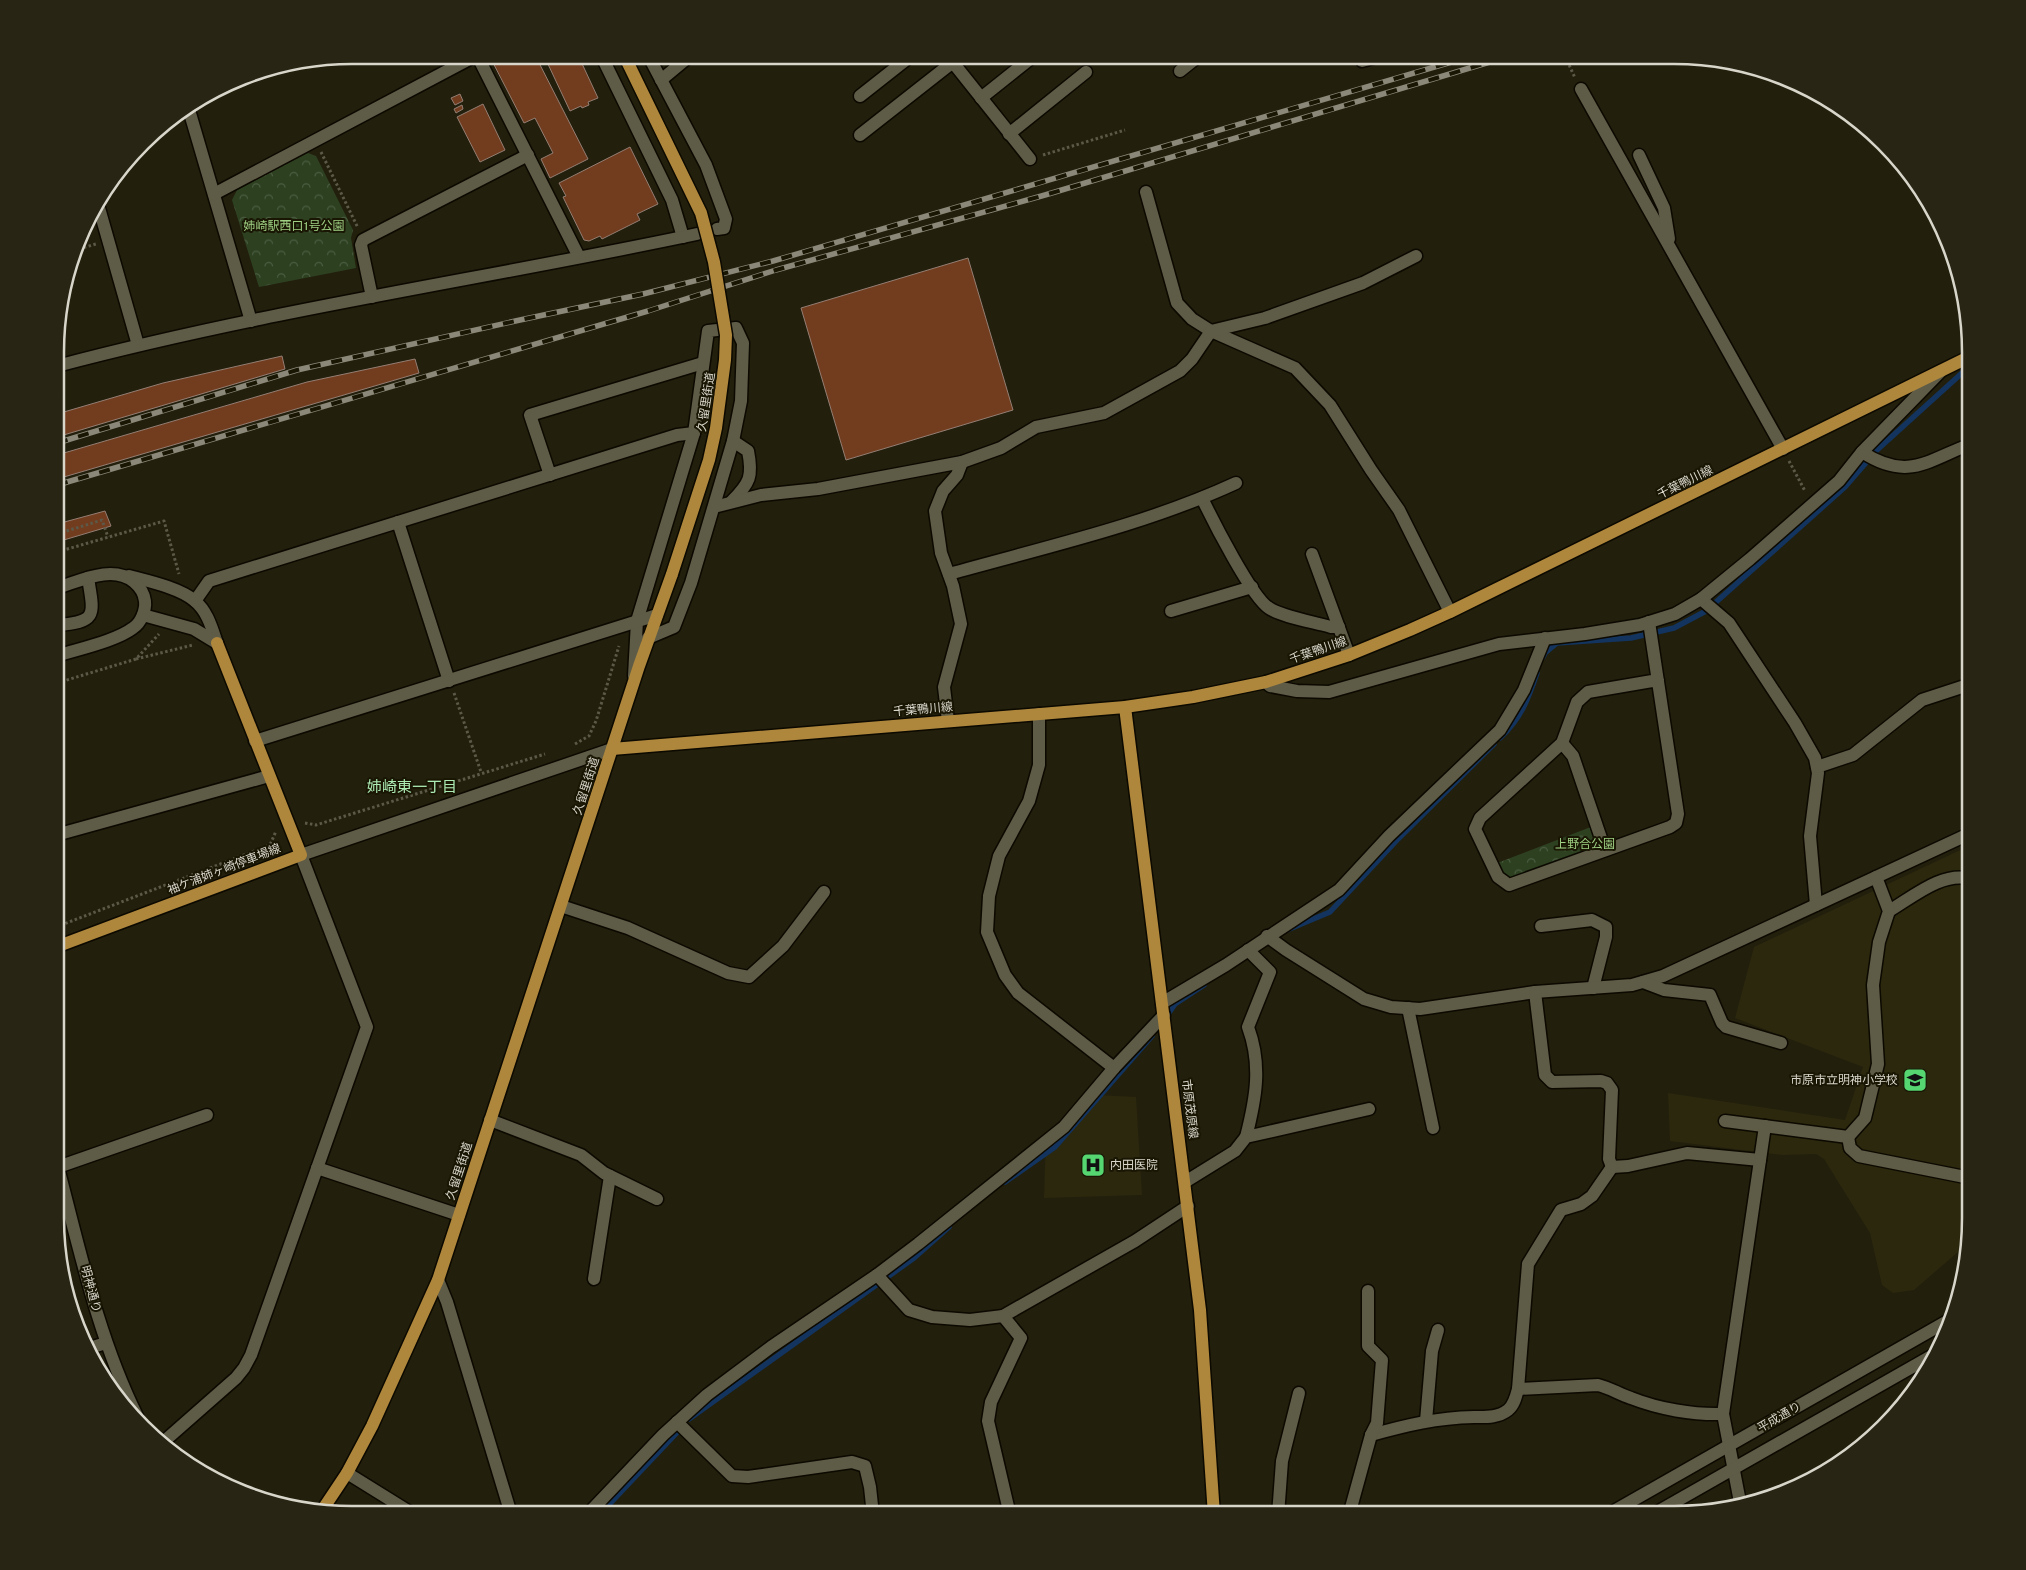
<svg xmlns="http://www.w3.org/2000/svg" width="2026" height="1570" viewBox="0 0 2026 1570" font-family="'Public Sans','Noto Sans JP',sans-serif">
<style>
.built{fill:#2c280e}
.park{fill:url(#park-crowns)}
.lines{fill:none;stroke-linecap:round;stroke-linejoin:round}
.stream{stroke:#13345f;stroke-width:5.5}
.building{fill:#723d1f;stroke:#947e73}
.minor-casing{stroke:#0c0900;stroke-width:15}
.major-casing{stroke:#0c0900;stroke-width:15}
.path{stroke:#5c5948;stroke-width:3;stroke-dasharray:2.5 2.5;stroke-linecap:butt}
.minor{stroke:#5e5b47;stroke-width:12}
.major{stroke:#ae873c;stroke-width:12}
.rail-casing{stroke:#8b8879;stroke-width:5.5}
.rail{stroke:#191604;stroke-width:4;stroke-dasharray:11;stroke-linecap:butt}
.major-bridge-casing{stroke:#0c0900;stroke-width:15;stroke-linecap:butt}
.major-bridge{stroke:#ae873c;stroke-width:12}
.labels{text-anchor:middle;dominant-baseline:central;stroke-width:4;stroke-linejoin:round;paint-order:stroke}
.park-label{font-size:12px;fill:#9fd184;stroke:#191604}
.street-label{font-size:12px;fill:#d8d6ca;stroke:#191604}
.poi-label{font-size:12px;fill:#d8d6ca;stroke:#191604;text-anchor:end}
.quarter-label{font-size:15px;fill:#acebb3;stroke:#191604}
.rim{fill:none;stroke:#d8d6ca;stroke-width:2.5}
</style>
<defs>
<pattern id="park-crowns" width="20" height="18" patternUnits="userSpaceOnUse" patternTransform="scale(1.25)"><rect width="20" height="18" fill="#2d4121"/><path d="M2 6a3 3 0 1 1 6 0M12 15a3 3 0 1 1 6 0" fill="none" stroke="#4b5c40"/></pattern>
</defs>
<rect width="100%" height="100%" fill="#221f0c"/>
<g class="built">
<polygon points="1971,845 1970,1237 1967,1251 1958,1252 1914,1290 1893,1293 1882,1285 1870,1233 1824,1159 1816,1154 1782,1155 1670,1141 1668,1093 1845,1120 1863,1067 1735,1018 1754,947"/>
<polygon points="1097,1095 1136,1097 1142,1195 1044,1198 1046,1136"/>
</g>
<g class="park">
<polygon points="308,153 316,156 353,230 351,238 356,268 259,287 232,200 237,190"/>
<polygon points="1596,825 1605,850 1509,885 1492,865"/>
</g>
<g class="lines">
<g class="stream">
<polyline points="1543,657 1545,653 1557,643 1631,638 1674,628 1706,611 1845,487 1877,450 1962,373 1971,368"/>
<path d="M1500,738C1521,718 1528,700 1537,673"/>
<polyline points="1287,930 1330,912 1398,839 1494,744"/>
<polyline points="1166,1017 1175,1004 1204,985"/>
<polyline points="1005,1182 1055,1147 1152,1036"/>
<polyline points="689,1419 914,1258 949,1227"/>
<polyline points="599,1515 683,1426"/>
</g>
</g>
<g class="building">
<polygon points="489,55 535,55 588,159 550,178 541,159 553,153 535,118 524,123"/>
<polygon points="562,55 578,55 598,98 588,102 589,105 582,108 581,106 570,111 547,62"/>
<polygon points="460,94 463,101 455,105 451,98"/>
<polygon points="483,104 505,150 480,162 457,117"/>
<polygon points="462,105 463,109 456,113 454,109"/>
<polygon points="630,147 658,204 637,214 640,220 602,239 600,236 589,241 584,240 563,197 566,196 559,183"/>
<polygon points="968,258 1013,410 846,460 801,308"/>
<polygon points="282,356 285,369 57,437 57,414 163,383"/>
<polygon points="415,359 419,373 57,479 57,455 307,382"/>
<polygon points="105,511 111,526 57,542 57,524"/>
</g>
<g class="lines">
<g class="minor-casing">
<g id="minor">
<polyline points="477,55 579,257"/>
<polyline points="601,55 672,200 683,237"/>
<polyline points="648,55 706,165 726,219 724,228 717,229"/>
<polyline points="947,55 1030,159"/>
<polyline points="1358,55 1362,61 1384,55"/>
<polyline points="1180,71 1200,55"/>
<polyline points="661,80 691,55"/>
<polyline points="1581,89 1783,449"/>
<polyline points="860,96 912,55"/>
<polyline points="981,98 1035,55"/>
<polyline points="189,110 251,321"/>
<polyline points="1009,134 1086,72"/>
<polyline points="860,135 953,62"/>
<polyline points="1639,155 1664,208 1669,239"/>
<polyline points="1146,192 1177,303 1192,319 1211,331 1295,368 1330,405 1371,470 1399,510 1450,612"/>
<polyline points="214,194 477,55"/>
<polyline points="97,201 138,345"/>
<polyline points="372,297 361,245 363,240 528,155"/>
<path d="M57,366C268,310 484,279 697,234"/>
<path d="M1862,452C1908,482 1928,460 1971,444"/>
<polyline points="550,475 530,415 703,363"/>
<path d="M1202,498C1212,519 1252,598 1269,608C1282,617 1314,622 1331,627H1339"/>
<path d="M732,501C750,483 753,476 748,451L733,441"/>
<polyline points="714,507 761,495 818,489 962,462 1001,448 1036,427 1104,413 1180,371 1192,359 1211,331 1265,318 1363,283 1416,256"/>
<polyline points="398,522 449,681"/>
<polyline points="1312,554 1349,655"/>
<path d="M949,574C1045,547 1145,525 1236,483"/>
<path d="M129,576C148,581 180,588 195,601C208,612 212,629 217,643"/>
<polyline points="1701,599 1729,623 1795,723 1815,758 1818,773 1810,836 1816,905"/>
<polyline points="195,601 209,581 677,435 694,433"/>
<polyline points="1171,611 1252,587"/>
<polyline points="143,615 194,629 217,643"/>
<polyline points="1649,622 1678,814 1676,823 1670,827 1509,885 1498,877 1475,829 1480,818 1562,743 1577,702 1588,692 1658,680"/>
<path d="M57,625C98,622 94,615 88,578"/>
<path d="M57,656C78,649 116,641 133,628C141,623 146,610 145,601C144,593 140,587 134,582C113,564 80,581 57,588"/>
<polyline points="634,676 637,621 694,433 708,331 736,328 743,343 741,401 733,441 691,583 674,627 648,638"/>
<polyline points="1266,682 1270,686 1297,691 1329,692 1499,644 1585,634 1640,625 1675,614 1701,599 1750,559 1839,481 1862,452 1941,371"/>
<polyline points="1039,714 1039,765 1029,801 999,856 989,896 987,932 1005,975 1018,993 1114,1068"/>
<polyline points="948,721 944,687 961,624 953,586 941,553 935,511 943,491 957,475 962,462"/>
<polyline points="255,741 657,615"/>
<polyline points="1562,743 1573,756 1605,850"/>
<polyline points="1817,767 1853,755 1922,700 1971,684"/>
<polyline points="56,835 269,776"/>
<polyline points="561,906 628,928 728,973 749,977 783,946 824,892"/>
<path d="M1889,911C1913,897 1942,871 1971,879"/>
<polyline points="1541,926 1592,920 1606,927 1606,937 1593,988"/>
<polyline points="1267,936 1286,950 1364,999 1391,1007 1420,1009 1535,992 1632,985 1663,976 1971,833"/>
<polyline points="1643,982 1664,990 1710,995 1722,1023 1726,1027 1781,1043"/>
<polyline points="1535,992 1545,1075 1552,1082 1601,1081 1607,1083 1612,1090 1609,1159 1612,1167 1628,1166 1687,1153 1760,1160"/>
<polyline points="1162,1003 1226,965 1339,890 1389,836 1500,730 1524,690 1545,638"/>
<polyline points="1408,1008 1433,1128"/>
<polyline points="490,1120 581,1155 604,1173 657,1199"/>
<polyline points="1725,1121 1848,1137 1865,1118 1878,1064 1873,985 1879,942 1889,911 1876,877"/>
<path d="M1246,1137C1256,1098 1262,1065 1248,1027L1270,972L1248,950"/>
<polyline points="1848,1137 1850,1148 1859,1156 1970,1178"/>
<path d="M56,1160C79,1246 97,1335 137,1416"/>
<polyline points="58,1167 207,1115"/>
<polyline points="317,1168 459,1215"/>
<polyline points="1185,1182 1235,1151 1246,1137 1369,1109"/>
<polyline points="877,1275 909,1310 932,1317 970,1320 1003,1316 1135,1241 1188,1206"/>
<polyline points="594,1279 610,1176"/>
<polyline points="438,1280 447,1302 511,1514"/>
<polyline points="1003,1316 1021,1338 991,1402 988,1421 1010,1515"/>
<polyline points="86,1349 106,1343"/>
<path d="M1518,1389L1598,1385C1610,1388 1619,1394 1631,1398C1659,1409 1693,1415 1723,1414"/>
<polyline points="1426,1421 1432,1351 1438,1330"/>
<polyline points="677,1422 732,1476 748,1477 852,1462 865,1466 870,1487 873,1515"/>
<path d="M1371,1435C1407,1425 1436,1418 1474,1417C1485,1417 1498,1418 1508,1410C1514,1405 1516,1397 1518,1389L1528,1264L1561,1210L1581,1204L1592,1196L1612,1167"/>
<polyline points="161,1444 236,1378 244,1368 251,1355 367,1027 301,855 612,749"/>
<polyline points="347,1473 413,1514"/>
<polyline points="1740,1502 1723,1414 1765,1126"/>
<polyline points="588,1514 663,1435 707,1395 771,1347 877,1275 918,1244 1064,1127 1114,1068 1164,1015"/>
<polyline points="1278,1515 1282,1461 1299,1393"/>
<polyline points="1349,1515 1371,1435 1377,1423 1382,1360 1368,1346 1368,1291"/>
<polyline points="1607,1515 1951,1319"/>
<polyline points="1652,1515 1935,1354"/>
</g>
</g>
<g class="major-casing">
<g id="major">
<polyline points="1125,707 1200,1310 1214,1515"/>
<polyline points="612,749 1125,707 1193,697 1266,682 1349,655 1410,630 1450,612 1971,356"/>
<polyline points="56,947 301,855 217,643"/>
<polyline points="321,1512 347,1473 372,1426 438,1280 639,666 672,574"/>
</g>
</g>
<g class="path">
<polyline points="1565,56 1575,78"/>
<polyline points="321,152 358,228"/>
<polyline points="1043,155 1125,130"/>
<polyline points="79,249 96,244"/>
<polyline points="1789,461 1805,491"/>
<polyline points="57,534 102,520 108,537"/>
<polyline points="57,552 164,521 179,574"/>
<polyline points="136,659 193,645"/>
<polyline points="57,683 136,659 159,634"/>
<polyline points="454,693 481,772"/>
<polyline points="575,744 589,736 596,721 619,646"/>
<polyline points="305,823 316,825 545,754"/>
<polyline points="56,927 270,845 276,831"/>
</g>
<use href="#minor" class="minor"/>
<use href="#major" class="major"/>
<g class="rail-casing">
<g id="rail">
<polyline points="57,443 297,370 520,320 643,294 773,261 1472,56"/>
<polyline points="57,485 648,311 776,270 1045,195 1510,56"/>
</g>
</g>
<use href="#rail" class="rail"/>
<g class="major-bridge-casing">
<polyline id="major-bridge" points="624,55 701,213 714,262 726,335 725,360 716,428 709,460 672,574"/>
</g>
<use href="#major-bridge" class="major-bridge"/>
</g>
<defs>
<g id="school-square" transform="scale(1.25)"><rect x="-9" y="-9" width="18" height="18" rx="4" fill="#56d671" stroke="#191604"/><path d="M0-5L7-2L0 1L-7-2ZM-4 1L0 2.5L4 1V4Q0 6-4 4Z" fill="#111"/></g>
<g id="hospital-square" transform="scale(1.25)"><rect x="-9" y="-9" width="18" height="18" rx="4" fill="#56d671" stroke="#191604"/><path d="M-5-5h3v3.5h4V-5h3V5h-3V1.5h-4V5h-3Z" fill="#111"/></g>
</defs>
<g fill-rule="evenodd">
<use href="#school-square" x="1915" y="1080"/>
<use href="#hospital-square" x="1093" y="1165"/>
</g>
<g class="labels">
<g class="park-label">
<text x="294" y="226">姉崎駅西口1号公園</text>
<text x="1585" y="844">上野合公園</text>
</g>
<g class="street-label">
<text transform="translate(706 402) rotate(-81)">久留里街道</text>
<text transform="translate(1685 482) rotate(-26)">千葉鴨川線</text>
<text transform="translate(1318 650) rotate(-19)">千葉鴨川線</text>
<text transform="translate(923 709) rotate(-5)">千葉鴨川線</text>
<text transform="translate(586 786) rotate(-72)">久留里街道</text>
<text transform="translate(224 869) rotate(-21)">袖ケ浦姉ヶ崎停車場線</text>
<text transform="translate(1190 1109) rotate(83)">市原茂原線</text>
<text transform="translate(459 1171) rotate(-72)">久留里街道</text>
<text transform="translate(91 1289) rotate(75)">明神通り</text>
<text transform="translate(1779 1417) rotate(-30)">平成通り</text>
</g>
<g class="poi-label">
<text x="1898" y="1080">市原市立明神小学校</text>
<text x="1110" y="1165" text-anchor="start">内田医院</text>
</g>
<g class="quarter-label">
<text x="412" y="786">姉崎東一丁目</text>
</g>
</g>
<path d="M0 0H2026V1570H0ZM352 64H1674A288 288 0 0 1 1962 352V1218A288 288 0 0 1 1674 1506H352A288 288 0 0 1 64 1218V352A288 288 0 0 1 352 64Z" fill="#282514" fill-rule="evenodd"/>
<path class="rim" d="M352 64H1674A288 288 0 0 1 1962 352V1218A288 288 0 0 1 1674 1506H352A288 288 0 0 1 64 1218V352A288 288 0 0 1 352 64Z"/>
</svg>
